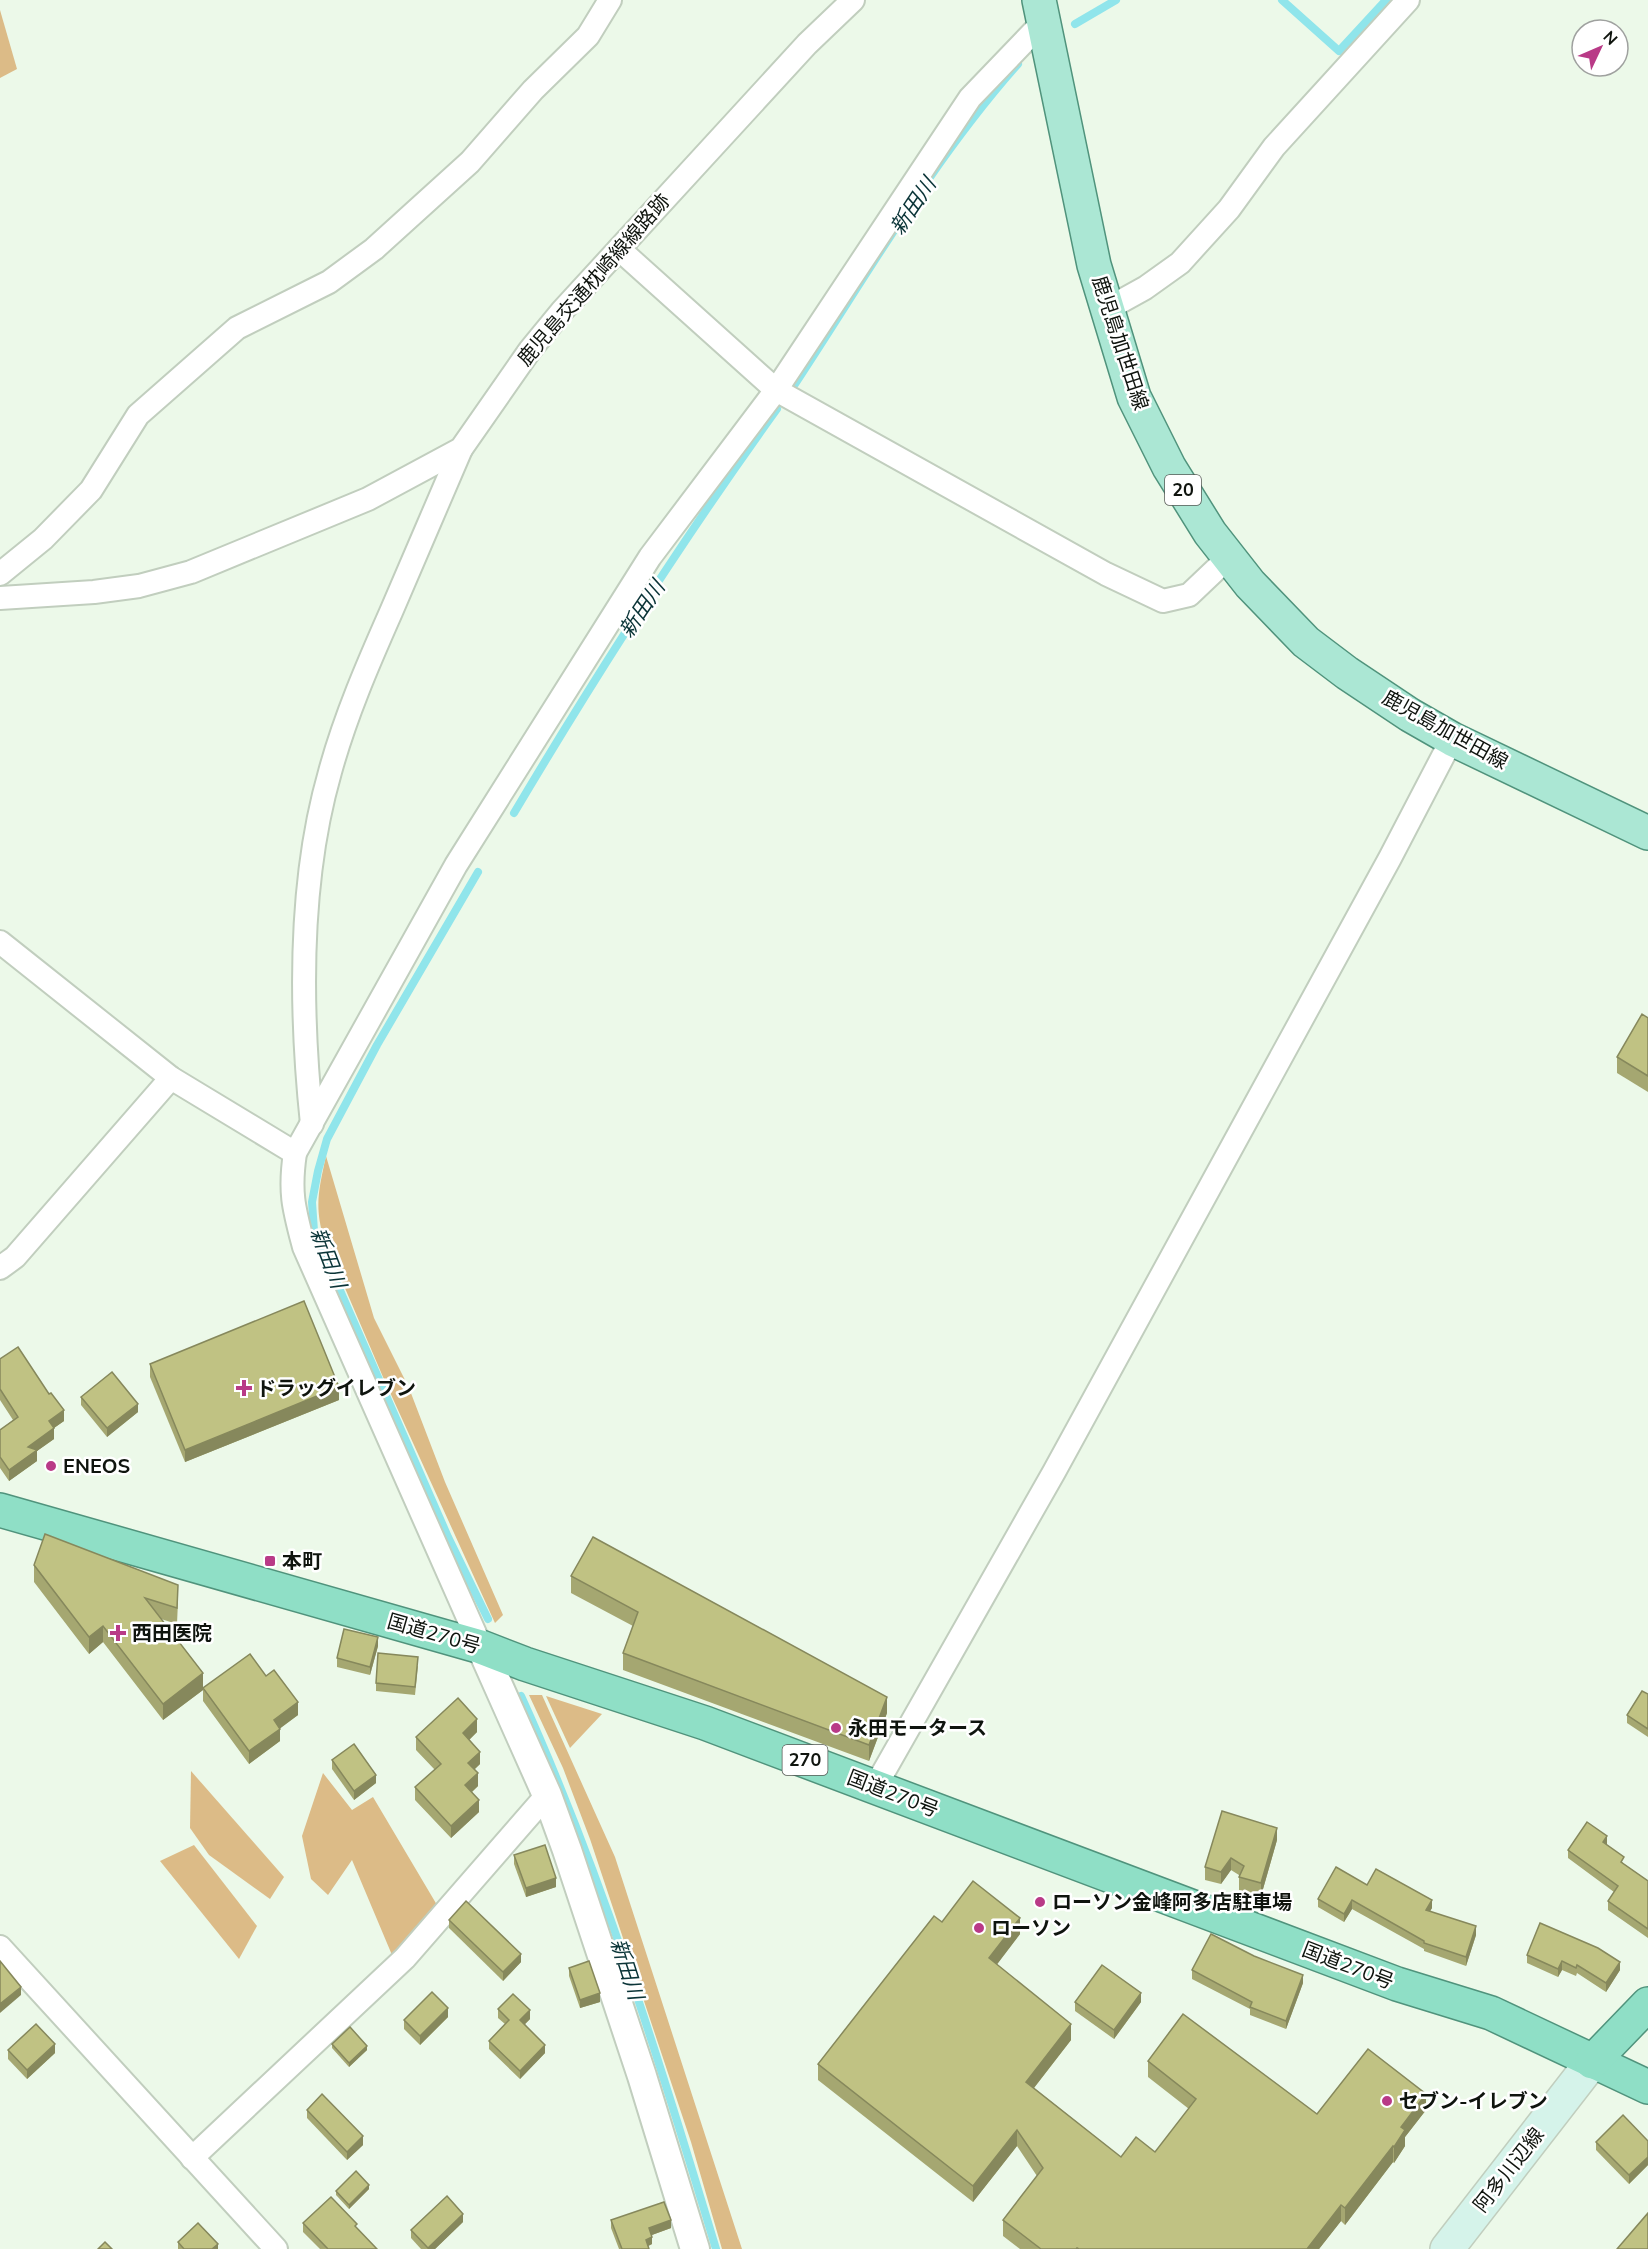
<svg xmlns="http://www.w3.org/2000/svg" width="1648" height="2249" viewBox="0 0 1648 2249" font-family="'Nunito Sans','Noto Sans JP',sans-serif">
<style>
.green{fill:#dcbb87}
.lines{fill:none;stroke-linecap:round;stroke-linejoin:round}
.stream{stroke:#90e5eb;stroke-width:8}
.minor-casing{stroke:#c1cebe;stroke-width:26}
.tertiary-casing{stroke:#c1cebe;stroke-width:32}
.secondary-casing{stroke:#c1cebe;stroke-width:36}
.primary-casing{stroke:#50937c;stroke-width:36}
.trunk-casing{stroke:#50937c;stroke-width:36}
.minor{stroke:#fff;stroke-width:22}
.tertiary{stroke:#fff;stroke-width:28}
.secondary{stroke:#d5f3ea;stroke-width:33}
.primary{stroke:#abe7d4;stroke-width:33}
.trunk{stroke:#8fdfc6;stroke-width:33}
.wall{fill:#a5a771}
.shaded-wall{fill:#86885c}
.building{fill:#c0c283;stroke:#86885c;stroke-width:1.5}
.poi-dot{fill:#b93a87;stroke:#fff;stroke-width:2}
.labels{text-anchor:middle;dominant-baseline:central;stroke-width:5;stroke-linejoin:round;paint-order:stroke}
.shield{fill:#fff;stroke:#575a56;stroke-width:1.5}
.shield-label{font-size:18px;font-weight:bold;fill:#0f140e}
.street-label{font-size:20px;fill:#0f140e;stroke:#fff}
.poi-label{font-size:20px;font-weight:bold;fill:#0f140e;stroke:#fff;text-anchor:start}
.water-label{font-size:21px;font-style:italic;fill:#0a3437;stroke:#fff}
</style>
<rect width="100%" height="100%" fill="#ecf9e9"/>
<g class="green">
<polygon points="0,10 17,69 0,78"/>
<path d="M326,1156L374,1318L409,1388L445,1482L503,1615L495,1623L383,1377L324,1239C314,1206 319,1189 326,1156Z"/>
<polygon points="529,1695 542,1695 615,1857 742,2249 722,2249 691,2142 590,1839 563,1768"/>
<polygon points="546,1696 602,1714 570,1748"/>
<polygon points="191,1771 284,1877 270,1899 209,1855 190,1828"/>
<polygon points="323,1773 352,1810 373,1797 437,1905 392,1955 352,1860 328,1895 311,1879 302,1836"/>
<polygon points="194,1845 257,1926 239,1959 160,1861"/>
</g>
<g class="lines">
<g class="stream">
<polyline points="1282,0 1339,51 1386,0"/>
<polyline points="1075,24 1116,0"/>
<path d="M795,384C865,278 934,158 1018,64"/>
<path d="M514,813C596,675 683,539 777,409"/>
<polyline points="478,872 377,1045 327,1139 318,1171 312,1202 314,1231 448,1537 488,1619"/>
<path d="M521,1696C602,1874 660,2062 716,2249"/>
</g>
<g class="minor-casing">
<g id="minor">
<polyline points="619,249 776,390 1106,574 1163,601 1189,595 1229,557"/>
<polyline points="1107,309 1145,288 1180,263 1229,209 1274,147 1408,0"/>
<polyline points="0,574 43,539 91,490 138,415 237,328 329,282 374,249 470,162 533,90 588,36 610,0"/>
<polyline points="0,598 94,592 139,586 191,572 368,499 461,449 530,350 562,311 807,44 853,0"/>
<polyline points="0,942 171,1078 295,1153"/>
<path d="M312,1124C300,1010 298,883 330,772C345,717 368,664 391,612C414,558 438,503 461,449"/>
<polyline points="0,1268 15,1257 171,1078"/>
<path d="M481,1647L304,1247C294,1209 289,1193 295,1153L456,865L650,557L776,390L970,98L1043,22"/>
<polyline points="875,1787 1054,1472 1390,858 1452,739"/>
<polyline points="0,1947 276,2249"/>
<polyline points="192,2158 405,1958 547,1795"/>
</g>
</g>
<g class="tertiary-casing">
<polyline id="tertiary" points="481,1647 547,1795 567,1850 642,2076 695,2249"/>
</g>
<g class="secondary-casing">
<polyline id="secondary" points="1447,2249 1592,2062"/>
</g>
<g class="primary-casing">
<polyline id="primary" points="1039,0 1094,265 1134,397 1169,467 1210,533 1250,584 1306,642 1347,673 1410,715 1452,739 1648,833"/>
</g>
<g class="trunk-casing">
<g id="trunk">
<polyline points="0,1510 481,1647 525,1664 705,1723 1397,1984 1491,2013 1648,2087"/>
<polyline points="1592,2062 1648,2004"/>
</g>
</g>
<use href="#minor" class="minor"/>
<use href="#tertiary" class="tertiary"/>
<use href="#secondary" class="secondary"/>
<use href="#primary" class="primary"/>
<use href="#trunk" class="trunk"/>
</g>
<g class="wall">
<polygon points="1648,1018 1648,1092 1617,1073 1617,1057"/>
<polygon points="0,1359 64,1421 54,1428 54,1439 37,1451 37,1461 9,1481 0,1468 0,1430 13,1420 0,1400"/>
<polygon points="150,1364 339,1400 185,1462 150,1377"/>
<polygon points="81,1397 138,1412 107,1437 81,1405"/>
<polygon points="34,1565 178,1601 177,1624 161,1619 203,1690 163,1720 103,1642 89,1654 34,1582"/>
<polygon points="571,1576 887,1713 869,1761 623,1670 623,1653 633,1626 571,1593"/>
<polygon points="378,1646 370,1675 337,1667 337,1658"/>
<polygon points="418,1666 415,1695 376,1691 376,1683"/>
<polygon points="266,1676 298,1715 280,1728 280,1741 249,1764 203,1701 203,1688"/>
<polygon points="1648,1694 1648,1737 1627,1723 1627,1715"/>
<polygon points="477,1732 469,1740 480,1764 475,1769 478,1786 472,1792 479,1812 451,1838 415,1800 415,1787 435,1770 416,1750 416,1737"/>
<polygon points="332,1760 376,1783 354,1800 332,1769"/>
<polygon points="1277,1840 1261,1896 1239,1890 1239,1875 1231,1870 1221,1884 1205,1880 1205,1867"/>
<polygon points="1607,1845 1624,1864 1648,1881 1648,1938 1608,1910 1608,1901 1614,1892 1568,1858 1568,1850"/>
<polygon points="514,1855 556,1887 526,1897 514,1864"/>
<polygon points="1367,1885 1432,1908 1430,1911 1476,1935 1466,1966 1424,1951 1424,1949 1352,1909 1344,1922 1318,1907 1318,1899"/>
<polygon points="449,1920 521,1962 503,1981 449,1928"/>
<polygon points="942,1922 1020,1934 996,1965 1071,2040 1034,2088 1121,2157 1155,2152 1189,2109 1148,2077 1148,2061 1317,2114 1426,2110 1405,2137 1405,2146 1394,2163 1393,2162 1345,2225 1341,2221 1319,2249 1020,2249 1003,2236 1003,2220 1037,2176 1017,2146 973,2202 818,2080 818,2064"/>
<polygon points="1527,1955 1620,1970 1606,1992 1577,1973 1576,1976 1562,1970 1558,1977 1527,1963"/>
<polygon points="569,1968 600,2002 580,2008 569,1976"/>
<polygon points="1192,1970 1303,1983 1286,2029 1250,2015 1250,2009 1192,1979"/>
<polygon points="1075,2002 1141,2002 1114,2039 1075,2011"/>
<polygon points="498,2009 530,2019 525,2024 545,2053 520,2079 489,2049 489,2041 505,2024 498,2018"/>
<polygon points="448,2017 420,2045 404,2029 404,2020"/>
<polygon points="332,2044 367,2050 349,2067 332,2048"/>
<polygon points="8,2050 55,2053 27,2079 8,2059"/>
<polygon points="307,2110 363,2145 347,2160 307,2118"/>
<polygon points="1648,2141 1648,2165 1629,2184 1596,2150 1596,2142"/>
<polygon points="369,2189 349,2209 336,2195 336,2191"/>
<polygon points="611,2220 671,2228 652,2235 652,2244 648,2246 649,2249 619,2249 611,2228"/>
<polygon points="463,2222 435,2249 421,2249 411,2238 411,2230"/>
<polygon points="303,2223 357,2229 377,2249 320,2249 303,2232"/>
<polygon points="178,2242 218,2249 178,2249"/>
</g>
<g class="shaded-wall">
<polygon points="339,1387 339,1400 185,1462 185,1450"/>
<polygon points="138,1404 138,1412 107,1437 107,1428"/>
<polygon points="64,1410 64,1421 54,1428 54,1439 37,1451 37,1461 9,1481 9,1470 49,1421"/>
<polygon points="103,1626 103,1642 89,1654 89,1637"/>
<polygon points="378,1637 378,1646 370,1675 370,1667"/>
<polygon points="203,1673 203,1690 163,1720 163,1704"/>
<polygon points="887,1697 887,1713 869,1761 869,1745"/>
<polygon points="298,1702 298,1715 274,1733 274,1720"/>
<polygon points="477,1719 477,1732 463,1746 463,1733"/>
<polygon points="280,1729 280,1741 249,1764 249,1751"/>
<polygon points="480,1752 480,1764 468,1775 468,1763"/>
<polygon points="478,1773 478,1786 465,1798 465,1785"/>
<polygon points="376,1775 376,1783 354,1800 354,1791"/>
<polygon points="479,1800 479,1812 451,1838 451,1826"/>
<polygon points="1277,1828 1277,1840 1261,1896 1261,1883"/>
<polygon points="1607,1836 1607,1845 1603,1842"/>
<polygon points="1231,1858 1231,1870 1221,1884 1221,1872"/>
<polygon points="556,1878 556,1887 526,1897 526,1888"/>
<polygon points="1352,1900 1352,1909 1344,1922 1344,1914"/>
<polygon points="1432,1900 1432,1908 1426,1918 1426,1910"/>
<polygon points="1020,1918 1020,1934 989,1975 989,1958"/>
<polygon points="1476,1926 1476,1935 1466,1966 1466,1957"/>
<polygon points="521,1954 521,1962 503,1981 503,1972"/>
<polygon points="1562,1961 1562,1970 1558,1977 1558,1969"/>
<polygon points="1620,1962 1620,1970 1606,1992 1606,1983"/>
<polygon points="1303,1975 1303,1983 1286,2029 1286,2021"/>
<polygon points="21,1987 21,1995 0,2013 0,2004"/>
<polygon points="600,1993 600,2002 580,2008 580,2000"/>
<polygon points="1141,1993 1141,2002 1114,2039 1114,2030"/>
<polygon points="448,2008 448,2017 420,2045 420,2036"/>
<polygon points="530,2010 530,2019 520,2029 520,2020"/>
<polygon points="1071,2024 1071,2040 1026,2098 1026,2082"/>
<polygon points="55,2044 55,2053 27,2079 27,2070"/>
<polygon points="545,2045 545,2053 520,2079 520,2071"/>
<polygon points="367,2046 367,2050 349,2067 349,2063"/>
<polygon points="1426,2094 1426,2110 1405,2137 1405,2146 1394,2163 1394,2147 1401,2127"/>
<polygon points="1017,2130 1017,2146 973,2202 973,2186"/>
<polygon points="363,2136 363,2145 347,2160 347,2152"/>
<polygon points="1393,2146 1393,2162 1345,2225 1345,2208"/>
<polygon points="1648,2157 1648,2165 1629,2184 1629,2175"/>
<polygon points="369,2185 369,2189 349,2209 349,2205"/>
<polygon points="1341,2205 1341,2221 1319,2249 1307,2249"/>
<polygon points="463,2214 463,2222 435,2249 428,2249 428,2248"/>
<polygon points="671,2220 671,2228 649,2236 649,2228"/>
<polygon points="652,2237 652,2244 646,2247 646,2240"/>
<polygon points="218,2244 218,2249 212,2249"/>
</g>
<g class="building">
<polygon points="1642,1014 1648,1018 1648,1076 1617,1057"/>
<polygon points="304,1301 339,1387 185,1450 150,1364"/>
<polygon points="18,1347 49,1394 51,1393 64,1410 49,1421 54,1428 28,1447 37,1450 9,1470 0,1457 0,1430 18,1417 0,1389 0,1359"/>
<polygon points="112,1372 138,1404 107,1428 81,1397"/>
<polygon points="45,1534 178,1585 177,1608 145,1598 203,1673 163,1704 103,1626 89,1637 34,1565"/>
<polygon points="593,1537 887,1697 869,1745 623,1653 638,1612 571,1576"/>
<polygon points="344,1629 378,1637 370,1667 337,1658"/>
<polygon points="378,1653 418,1657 415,1687 376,1683"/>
<polygon points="250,1654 266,1676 274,1670 298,1702 274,1720 280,1729 249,1751 203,1688"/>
<polygon points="1642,1691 1648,1694 1648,1729 1627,1715"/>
<polygon points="458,1698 477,1719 463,1733 480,1752 468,1763 478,1773 465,1785 479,1800 451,1826 415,1787 441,1764 416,1737"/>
<polygon points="354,1744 376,1775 354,1791 332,1760"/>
<polygon points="1222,1811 1277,1828 1261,1883 1239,1877 1244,1866 1231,1858 1221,1872 1205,1867"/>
<polygon points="1587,1822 1607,1836 1603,1842 1624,1857 1621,1862 1648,1881 1648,1929 1608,1901 1618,1886 1568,1850"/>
<polygon points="545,1845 556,1878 526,1888 514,1855"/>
<polygon points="1336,1867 1367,1885 1376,1869 1432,1900 1426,1910 1476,1926 1466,1957 1424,1943 1424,1941 1352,1900 1344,1914 1318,1899"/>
<polygon points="973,1881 1020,1918 989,1958 1071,2024 1026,2082 1121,2157 1136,2137 1155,2152 1196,2099 1148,2061 1183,2014 1317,2114 1368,2049 1426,2094 1401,2127 1405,2130 1394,2147 1393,2146 1345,2208 1341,2205 1307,2249 1079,2249 1077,2248 1076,2249 1041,2249 1003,2220 1043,2168 1017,2130 973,2186 818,2064 934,1916 942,1922"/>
<polygon points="466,1901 521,1954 503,1972 449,1920"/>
<polygon points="1540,1923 1598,1948 1620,1962 1606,1983 1577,1965 1576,1968 1562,1961 1558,1969 1527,1955"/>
<polygon points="1211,1934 1254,1956 1303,1975 1286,2021 1250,2007 1252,2002 1192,1970"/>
<polygon points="0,1961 21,1987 0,2004"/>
<polygon points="589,1961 600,1993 580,2000 569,1968"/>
<polygon points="1102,1965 1141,1993 1114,2030 1075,2002"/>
<polygon points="432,1992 448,2008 420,2036 404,2020"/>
<polygon points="513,1994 530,2010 520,2020 545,2045 520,2071 489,2041 509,2020 498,2009"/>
<polygon points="36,2024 55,2044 27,2070 8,2050"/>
<polygon points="350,2027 367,2046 349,2063 332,2044"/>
<polygon points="322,2094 363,2136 347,2152 307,2110"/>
<polygon points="1623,2115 1648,2141 1648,2157 1629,2175 1596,2142"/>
<polygon points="356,2171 369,2185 349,2205 336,2191"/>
<polygon points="447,2196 463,2214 428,2248 411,2230"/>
<polygon points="331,2197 357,2224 355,2226 377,2249 328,2249 303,2223"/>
<polygon points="664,2202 671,2220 649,2228 652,2237 646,2240 649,2249 622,2249 611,2220"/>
<polygon points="1648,2213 1648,2249 1617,2249"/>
<polygon points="198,2223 218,2244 212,2249 184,2249 178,2242"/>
<polygon points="105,2242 112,2249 98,2249"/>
</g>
<g class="poi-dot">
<path d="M241 1379h6v6h6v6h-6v6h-6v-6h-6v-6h6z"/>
<circle cx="51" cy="1466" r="6"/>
<rect x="264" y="1555" width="12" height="12" rx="3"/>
<path d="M115 1624h6v6h6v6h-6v6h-6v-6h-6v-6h6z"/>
<circle cx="836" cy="1728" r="6"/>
<circle cx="1040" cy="1902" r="6"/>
<circle cx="979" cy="1928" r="6"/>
<circle cx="1387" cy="2101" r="6"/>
</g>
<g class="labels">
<g class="shield">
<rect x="1165" y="475" width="36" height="30" rx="4.5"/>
<rect x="782.5" y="1745" width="45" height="30" rx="4.5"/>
</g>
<g class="shield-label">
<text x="1183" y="490">20</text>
<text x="805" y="1760">270</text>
</g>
<g class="street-label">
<text transform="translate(594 280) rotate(-49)">鹿児島交通枕崎線線路跡</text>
<text transform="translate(1120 343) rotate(72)">鹿児島加世田線</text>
<text transform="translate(1445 730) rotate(29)">鹿児島加世田線</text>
<text transform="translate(434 1634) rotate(16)">国道270号</text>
<text transform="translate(893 1794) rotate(21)">国道270号</text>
<text transform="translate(1348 1966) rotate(21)">国道270号</text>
<text transform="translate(1509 2170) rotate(-52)">阿多川辺線</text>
</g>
<g class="poi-label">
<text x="256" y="1388">ドラッグイレブン</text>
<text x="63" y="1466">ENEOS</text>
<text x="282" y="1561">本町</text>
<text x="132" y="1633">西田医院</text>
<text x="848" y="1728">永田モータース</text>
<text x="1052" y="1902">ローソン金峰阿多店駐車場</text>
<text x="991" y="1928">ローソン</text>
<text x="1399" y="2101">セブン-イレブン</text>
</g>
<g class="water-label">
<text transform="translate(913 206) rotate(-56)">新田川</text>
<text transform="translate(642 609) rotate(-56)">新田川</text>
<text transform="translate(328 1258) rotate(69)">新田川</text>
<text transform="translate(627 1969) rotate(72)">新田川</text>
</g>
</g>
<g transform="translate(1600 48) rotate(46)"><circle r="28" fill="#ffffff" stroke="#9fa19f" stroke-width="1.5"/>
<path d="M0-4.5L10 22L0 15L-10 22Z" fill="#b93a87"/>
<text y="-9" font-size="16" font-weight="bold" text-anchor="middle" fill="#0f140e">N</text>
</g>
</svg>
